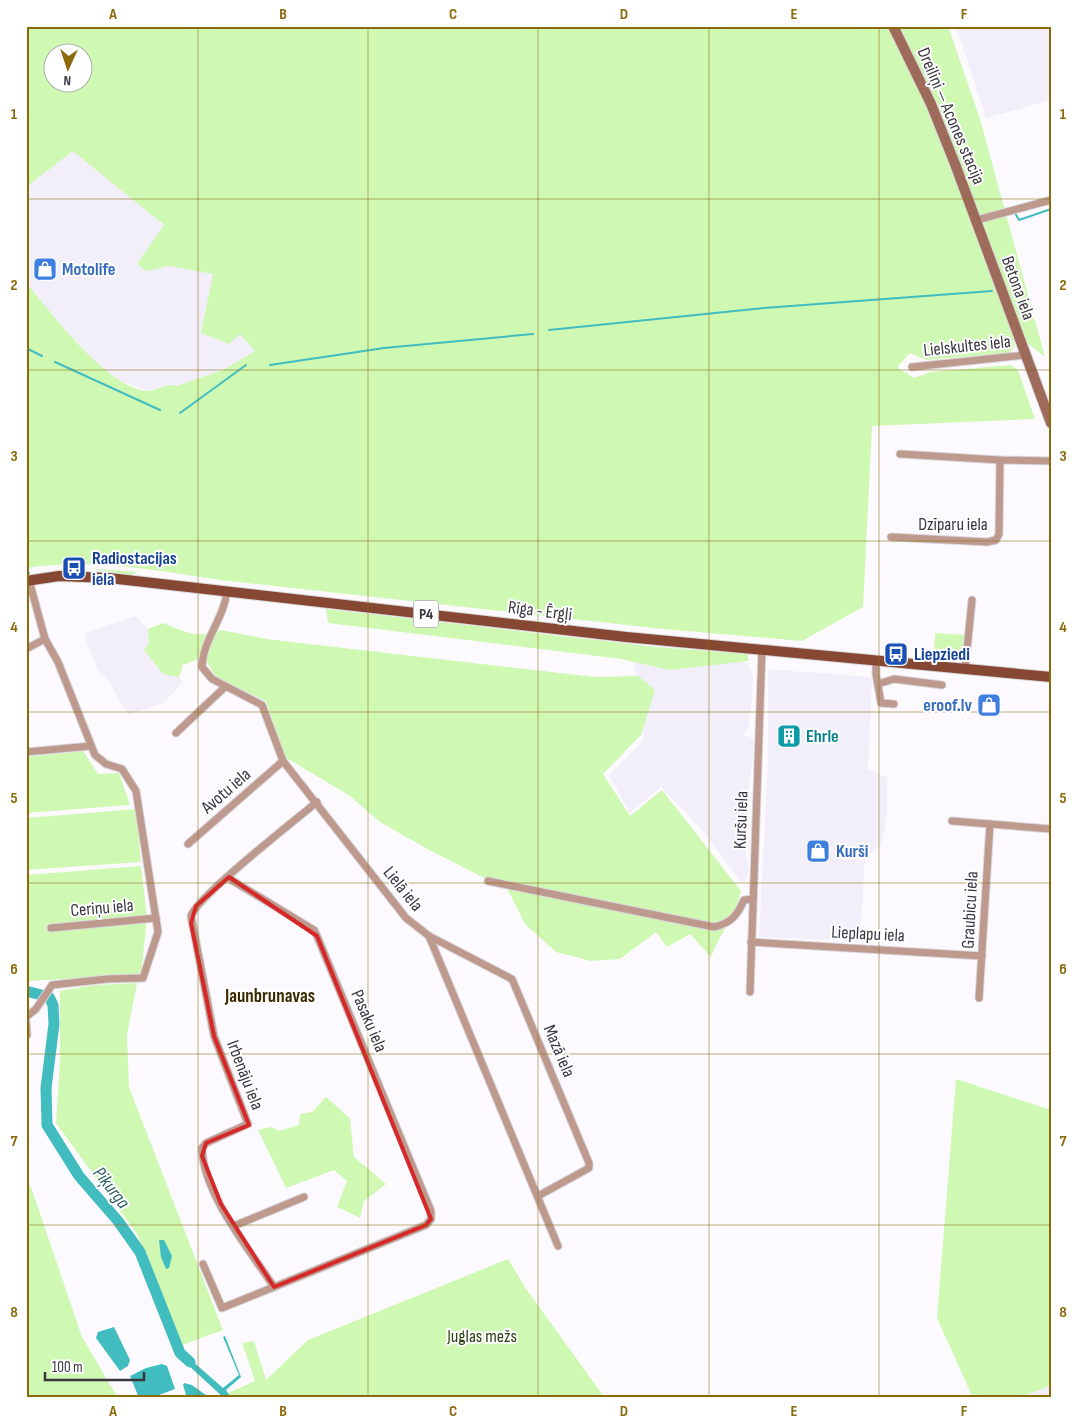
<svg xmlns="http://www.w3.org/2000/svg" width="1077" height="1424" viewBox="0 0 1077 1424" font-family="'Sofia Sans Condensed',sans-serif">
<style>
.built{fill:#f2eefa}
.green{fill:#cff8b3;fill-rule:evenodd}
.water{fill:#41bdc0}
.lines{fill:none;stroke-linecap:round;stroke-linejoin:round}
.stream{stroke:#41bdc0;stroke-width:2}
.river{stroke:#41bdc0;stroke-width:11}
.street-casing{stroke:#d9d7dc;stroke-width:9}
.secondary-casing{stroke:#d9d7dc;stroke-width:12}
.primary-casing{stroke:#d9d7dc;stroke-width:12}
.street{stroke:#be998d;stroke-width:7}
.secondary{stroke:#9e6a59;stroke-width:10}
.primary{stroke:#864833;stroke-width:10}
.marked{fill:none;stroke:#d62828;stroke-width:4;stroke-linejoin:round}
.grid{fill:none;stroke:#8b6a0b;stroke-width:1;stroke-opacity:0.55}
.labels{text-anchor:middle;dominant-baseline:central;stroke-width:4;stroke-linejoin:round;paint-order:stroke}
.shield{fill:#fff;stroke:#747279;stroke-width:1}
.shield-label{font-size:16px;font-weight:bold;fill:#39363f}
.street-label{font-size:18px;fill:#39363f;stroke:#fff}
.shop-label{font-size:18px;font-weight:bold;fill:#366cbe;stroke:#fff;text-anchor:start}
.transit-label{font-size:18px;font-weight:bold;fill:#164399;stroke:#fff;text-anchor:start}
.culture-label{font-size:18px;font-weight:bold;fill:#0d838f;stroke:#fff;text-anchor:start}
.park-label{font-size:18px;fill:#27410f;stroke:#fff}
.neighbourhood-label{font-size:19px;font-weight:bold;fill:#3b2b01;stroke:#fff}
.water-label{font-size:19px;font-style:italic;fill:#2e6162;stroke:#fff}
.neatline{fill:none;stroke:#8b6a0b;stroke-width:2}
.grid-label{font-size:16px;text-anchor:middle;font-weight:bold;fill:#8b6a0b}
</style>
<rect width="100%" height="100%" fill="#fcfaff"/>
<g class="built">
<polygon points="956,26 1051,26 1051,100 986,118"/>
<polygon points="73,151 142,205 213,274 240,334 255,351 223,370 176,386 170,384 148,391 116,379 94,361 75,339 69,344 26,289 26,187"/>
<polygon points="135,616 148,629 149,643 144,650 163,673 179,677 183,682 163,703 128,715 108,680 97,668 85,638 85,633"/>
<polygon points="633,652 748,663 753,676 752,699 748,728 743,735 756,739 747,798 743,802 743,807 748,809 746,854 749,872 745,881 740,881 704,832 661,787 630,813 609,775 644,740"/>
<polygon points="768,669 872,677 868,769 887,778 887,816 881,845 865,858 860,941 759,937 768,762"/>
<polygon points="1051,1385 1051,1398 1019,1398"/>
</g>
<g class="green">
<path d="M26,26H948L980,119L1045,357L1011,331L1015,346L1009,353L926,360L910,353L898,366L899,369L914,378L931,372L1011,365L1018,370L1035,419L872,426L863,607L802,641L663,629L220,580C155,570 91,558 26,568V283C53,314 106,387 147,391C158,391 165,382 176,386L223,370L255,351L240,334L229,344L201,333L213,274L169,266L146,271L137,264L164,225L73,151L26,187ZM52,52H82V82H52Z"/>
<polygon points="87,568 138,572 131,575"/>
<polygon points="326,609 657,647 748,654 748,661 670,670 621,659 328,623"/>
<path d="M163,623C181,631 203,640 221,630L266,639L595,677L638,676L655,690L641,735L603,774L630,816L662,790L741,891C736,915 720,934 711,957L690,934L667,947L656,932L620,959L591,961L556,952L525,924L508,890L431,851L380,822L350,796L285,757L266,701L216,677L204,657L183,665L179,677L163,674L144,650L149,643L148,629Z"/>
<polygon points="935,633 965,635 963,653 934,651"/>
<polygon points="83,751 98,774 119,773 130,805 26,813 26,757"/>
<polygon points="136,809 141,862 26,870 26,818"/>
<polygon points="141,866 147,917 141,975 26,981 26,875"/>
<polygon points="137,983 127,1035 129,1087 223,1330 182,1345 137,1234 56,1123 60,1061 60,991 95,985"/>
<polygon points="956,1079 1051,1110 1051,1385 1019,1398 973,1398 937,1318"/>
<polygon points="326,1097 350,1118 354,1157 386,1184 364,1201 360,1218 337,1207 347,1181 334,1170 286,1188 258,1130 272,1127 279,1131 299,1125 300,1114 312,1112"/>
<polygon points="26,1182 31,1187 82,1337 118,1398 26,1398"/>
<polygon points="508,1259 527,1290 605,1398 217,1398 255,1381 242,1343 254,1341 266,1380 308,1340"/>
</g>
<g class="water">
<polygon points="159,1240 164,1240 172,1256 169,1268 166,1269 161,1257"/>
<polygon points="114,1327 130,1360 128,1366 120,1371 96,1338 98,1332"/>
<polygon points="225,1336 241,1377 226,1390 231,1398 224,1398 176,1354 182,1352 223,1388 239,1375 223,1337"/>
<polygon points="162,1364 167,1366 175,1389 151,1398 139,1398 130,1376 146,1368"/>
<polygon points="184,1383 192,1385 210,1398 187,1398 183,1385"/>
</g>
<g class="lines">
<g class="stream">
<polyline points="1015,213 1019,220 1051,209"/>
<polyline points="549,330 764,308 992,291"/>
<polyline points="26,348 42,356"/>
<polyline points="55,362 160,410"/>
<polyline points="270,365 384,348 533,334"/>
<polyline points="180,413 246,365"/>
<polyline points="26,574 29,573"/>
</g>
<polyline class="river" points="26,991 49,997 53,1005 54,1024 46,1088 47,1125 79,1176 118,1221 140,1252 180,1353 190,1362"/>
<g class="street-casing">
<g id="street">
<polyline points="977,220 1051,200"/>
<polyline points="912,367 1025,355"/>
<polyline points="900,454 1000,460 1051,461"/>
<polyline points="891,537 987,542 996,540 999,534 1000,460"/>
<path d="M227,591C224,619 203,639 202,667L212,679L262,705L283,761L406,918L429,936L558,1246"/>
<polyline points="26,649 45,639 29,580"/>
<polyline points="876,661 876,674 881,703 894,704"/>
<polyline points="965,669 972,600"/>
<polyline points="878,684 894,679 942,685"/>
<polyline points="176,733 225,687"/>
<polyline points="26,752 91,746"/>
<polyline points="952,821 1051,829"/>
<polyline points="188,844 283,761"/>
<path d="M229,877L233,881L314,930L317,936L431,1211V1219L426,1225L274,1287C249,1249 203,1194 202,1148L206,1143L248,1124L214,1036L191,916C196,898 295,820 317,802"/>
<path d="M488,881L714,927C731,923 737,916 744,900L753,899"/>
<polyline points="51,928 156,918"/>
<polyline points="429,936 512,979 589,1163 589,1168 538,1196"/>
<polyline points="751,942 982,956"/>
<polyline points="750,992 762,650"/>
<polyline points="979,998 990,824"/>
<polyline points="26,1017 36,1009 52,985 107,979 143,978 158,932 136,791 122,769 106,764 95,755 58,662 45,639"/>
<polyline points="26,1022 27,1035"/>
<polyline points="234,1226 304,1197"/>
<polyline points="203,1264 222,1308 274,1287"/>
</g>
</g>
<g class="secondary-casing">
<polyline id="secondary" points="893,26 931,104 955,164 1051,423"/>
</g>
<g class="primary-casing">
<polyline id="primary" points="26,581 59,576 109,578 626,637 1051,677"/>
</g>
<use href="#street" class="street"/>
<use href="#secondary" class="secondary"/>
<use href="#primary" class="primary"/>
</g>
<path class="marked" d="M229,877L317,936L431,1219L426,1225L274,1287L221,1204L202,1156L206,1143L249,1125L214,1036L191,923L196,906Z"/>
<path class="grid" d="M198,26V1398M368,26V1398M538,26V1398M709,26V1398M879,26V1398M26,199H1051M26,370H1051M26,541H1051M26,712H1051M26,883H1051M26,1054H1051M26,1225H1051"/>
<defs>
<g id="shop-square" transform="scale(1.25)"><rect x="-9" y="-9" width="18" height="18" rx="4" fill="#3f7fe0" stroke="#fff"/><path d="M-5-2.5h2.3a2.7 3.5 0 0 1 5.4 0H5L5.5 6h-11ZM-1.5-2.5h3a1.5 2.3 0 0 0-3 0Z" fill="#fff"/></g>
<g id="bus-square" transform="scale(1.25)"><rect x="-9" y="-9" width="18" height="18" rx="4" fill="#1a4fb4" stroke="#fff"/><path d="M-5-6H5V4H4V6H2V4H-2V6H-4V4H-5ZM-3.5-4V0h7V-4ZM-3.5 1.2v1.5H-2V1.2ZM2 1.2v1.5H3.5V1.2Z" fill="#fff"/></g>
<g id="building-square" transform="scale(1.25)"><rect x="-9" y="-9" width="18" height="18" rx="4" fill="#0f9aa8" stroke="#fff"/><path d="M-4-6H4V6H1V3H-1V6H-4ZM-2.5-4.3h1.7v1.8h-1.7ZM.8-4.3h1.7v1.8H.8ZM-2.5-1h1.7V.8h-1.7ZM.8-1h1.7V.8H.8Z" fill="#fff"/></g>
</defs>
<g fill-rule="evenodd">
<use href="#shop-square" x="45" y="269"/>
<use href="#bus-square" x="74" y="568"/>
<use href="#bus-square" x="896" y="654"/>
<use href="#shop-square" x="989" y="705"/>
<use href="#building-square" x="789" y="736"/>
<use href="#shop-square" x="818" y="851"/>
</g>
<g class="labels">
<rect class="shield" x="413.5" y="600.5" width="25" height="27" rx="4"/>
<g class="shield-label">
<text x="426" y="614">P4</text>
</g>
<g class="street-label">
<text transform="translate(951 116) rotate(67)">Dreiliņi — Acones stacija</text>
<text transform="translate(1018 288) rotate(70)">Betona iela</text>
<text transform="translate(967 346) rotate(-6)">Lielskultes iela</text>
<text x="953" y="524">Dzīparu iela</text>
<text transform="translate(540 611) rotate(7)">Rīga - Ērgļi</text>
<text transform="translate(226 791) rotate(-41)">Avotu iela</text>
<text transform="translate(741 820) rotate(-88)">Kuršu iela</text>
<text transform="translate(403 889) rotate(51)">Lielā iela</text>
<text transform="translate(102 908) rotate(-5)">Ceriņu iela</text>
<text transform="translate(970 910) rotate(-87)">Graubicu iela</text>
<text transform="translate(868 934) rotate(3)">Lieplapu iela</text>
<text transform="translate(369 1021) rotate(67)">Pasaku iela</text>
<text transform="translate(559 1051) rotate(67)">Mazā iela</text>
<text transform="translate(245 1075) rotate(69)">Irbenāju iela</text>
</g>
<g class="shop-label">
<text x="62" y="269">Motolife</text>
<text x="972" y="705" text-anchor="end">eroof.lv</text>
<text x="836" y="851">Kurši</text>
</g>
<g class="transit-label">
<text x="92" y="558">Radiostacijas<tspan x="92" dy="21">iela</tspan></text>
<text x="914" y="654">Liepziedi</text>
</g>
<g class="culture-label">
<text x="806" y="736">Ehrle</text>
</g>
<g class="park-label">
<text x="482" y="1336">Juglas mežs</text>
</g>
<g class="neighbourhood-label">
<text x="270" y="996">Jaunbrunavas</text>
</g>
<g class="water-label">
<text transform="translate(111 1188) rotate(52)">Piķurga</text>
</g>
</g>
<rect width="1077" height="1424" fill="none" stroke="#ffffff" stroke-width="55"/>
<g transform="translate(68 68) rotate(183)"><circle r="24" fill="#ffffff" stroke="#b0afb2"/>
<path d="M0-4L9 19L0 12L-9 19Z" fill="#8b6a0b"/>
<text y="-8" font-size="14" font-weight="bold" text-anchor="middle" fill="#39363f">N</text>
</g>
<path d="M45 1372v8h99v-8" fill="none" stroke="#39363f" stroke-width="2.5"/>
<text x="52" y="1372" font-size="15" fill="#39363f" stroke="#ffffff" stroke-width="4" paint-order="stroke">100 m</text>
<rect x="28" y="28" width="1022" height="1368" class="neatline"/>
<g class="grid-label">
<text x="113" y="19">A</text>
<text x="283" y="19">B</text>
<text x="453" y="19">C</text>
<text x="624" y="19">D</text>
<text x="794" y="19">E</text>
<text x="964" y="19">F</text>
<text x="14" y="119">1</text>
<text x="1063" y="119">1</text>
<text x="14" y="290">2</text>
<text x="1063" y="290">2</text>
<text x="14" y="461">3</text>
<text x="1063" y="461">3</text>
<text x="14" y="632">4</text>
<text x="1063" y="632">4</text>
<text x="14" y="803">5</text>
<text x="1063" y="803">5</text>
<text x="14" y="974">6</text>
<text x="1063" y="974">6</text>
<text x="14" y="1146">7</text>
<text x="1063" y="1146">7</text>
<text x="14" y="1317">8</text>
<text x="1063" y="1317">8</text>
<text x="113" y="1416">A</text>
<text x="283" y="1416">B</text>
<text x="453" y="1416">C</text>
<text x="624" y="1416">D</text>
<text x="794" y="1416">E</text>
<text x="964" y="1416">F</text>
</g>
</svg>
